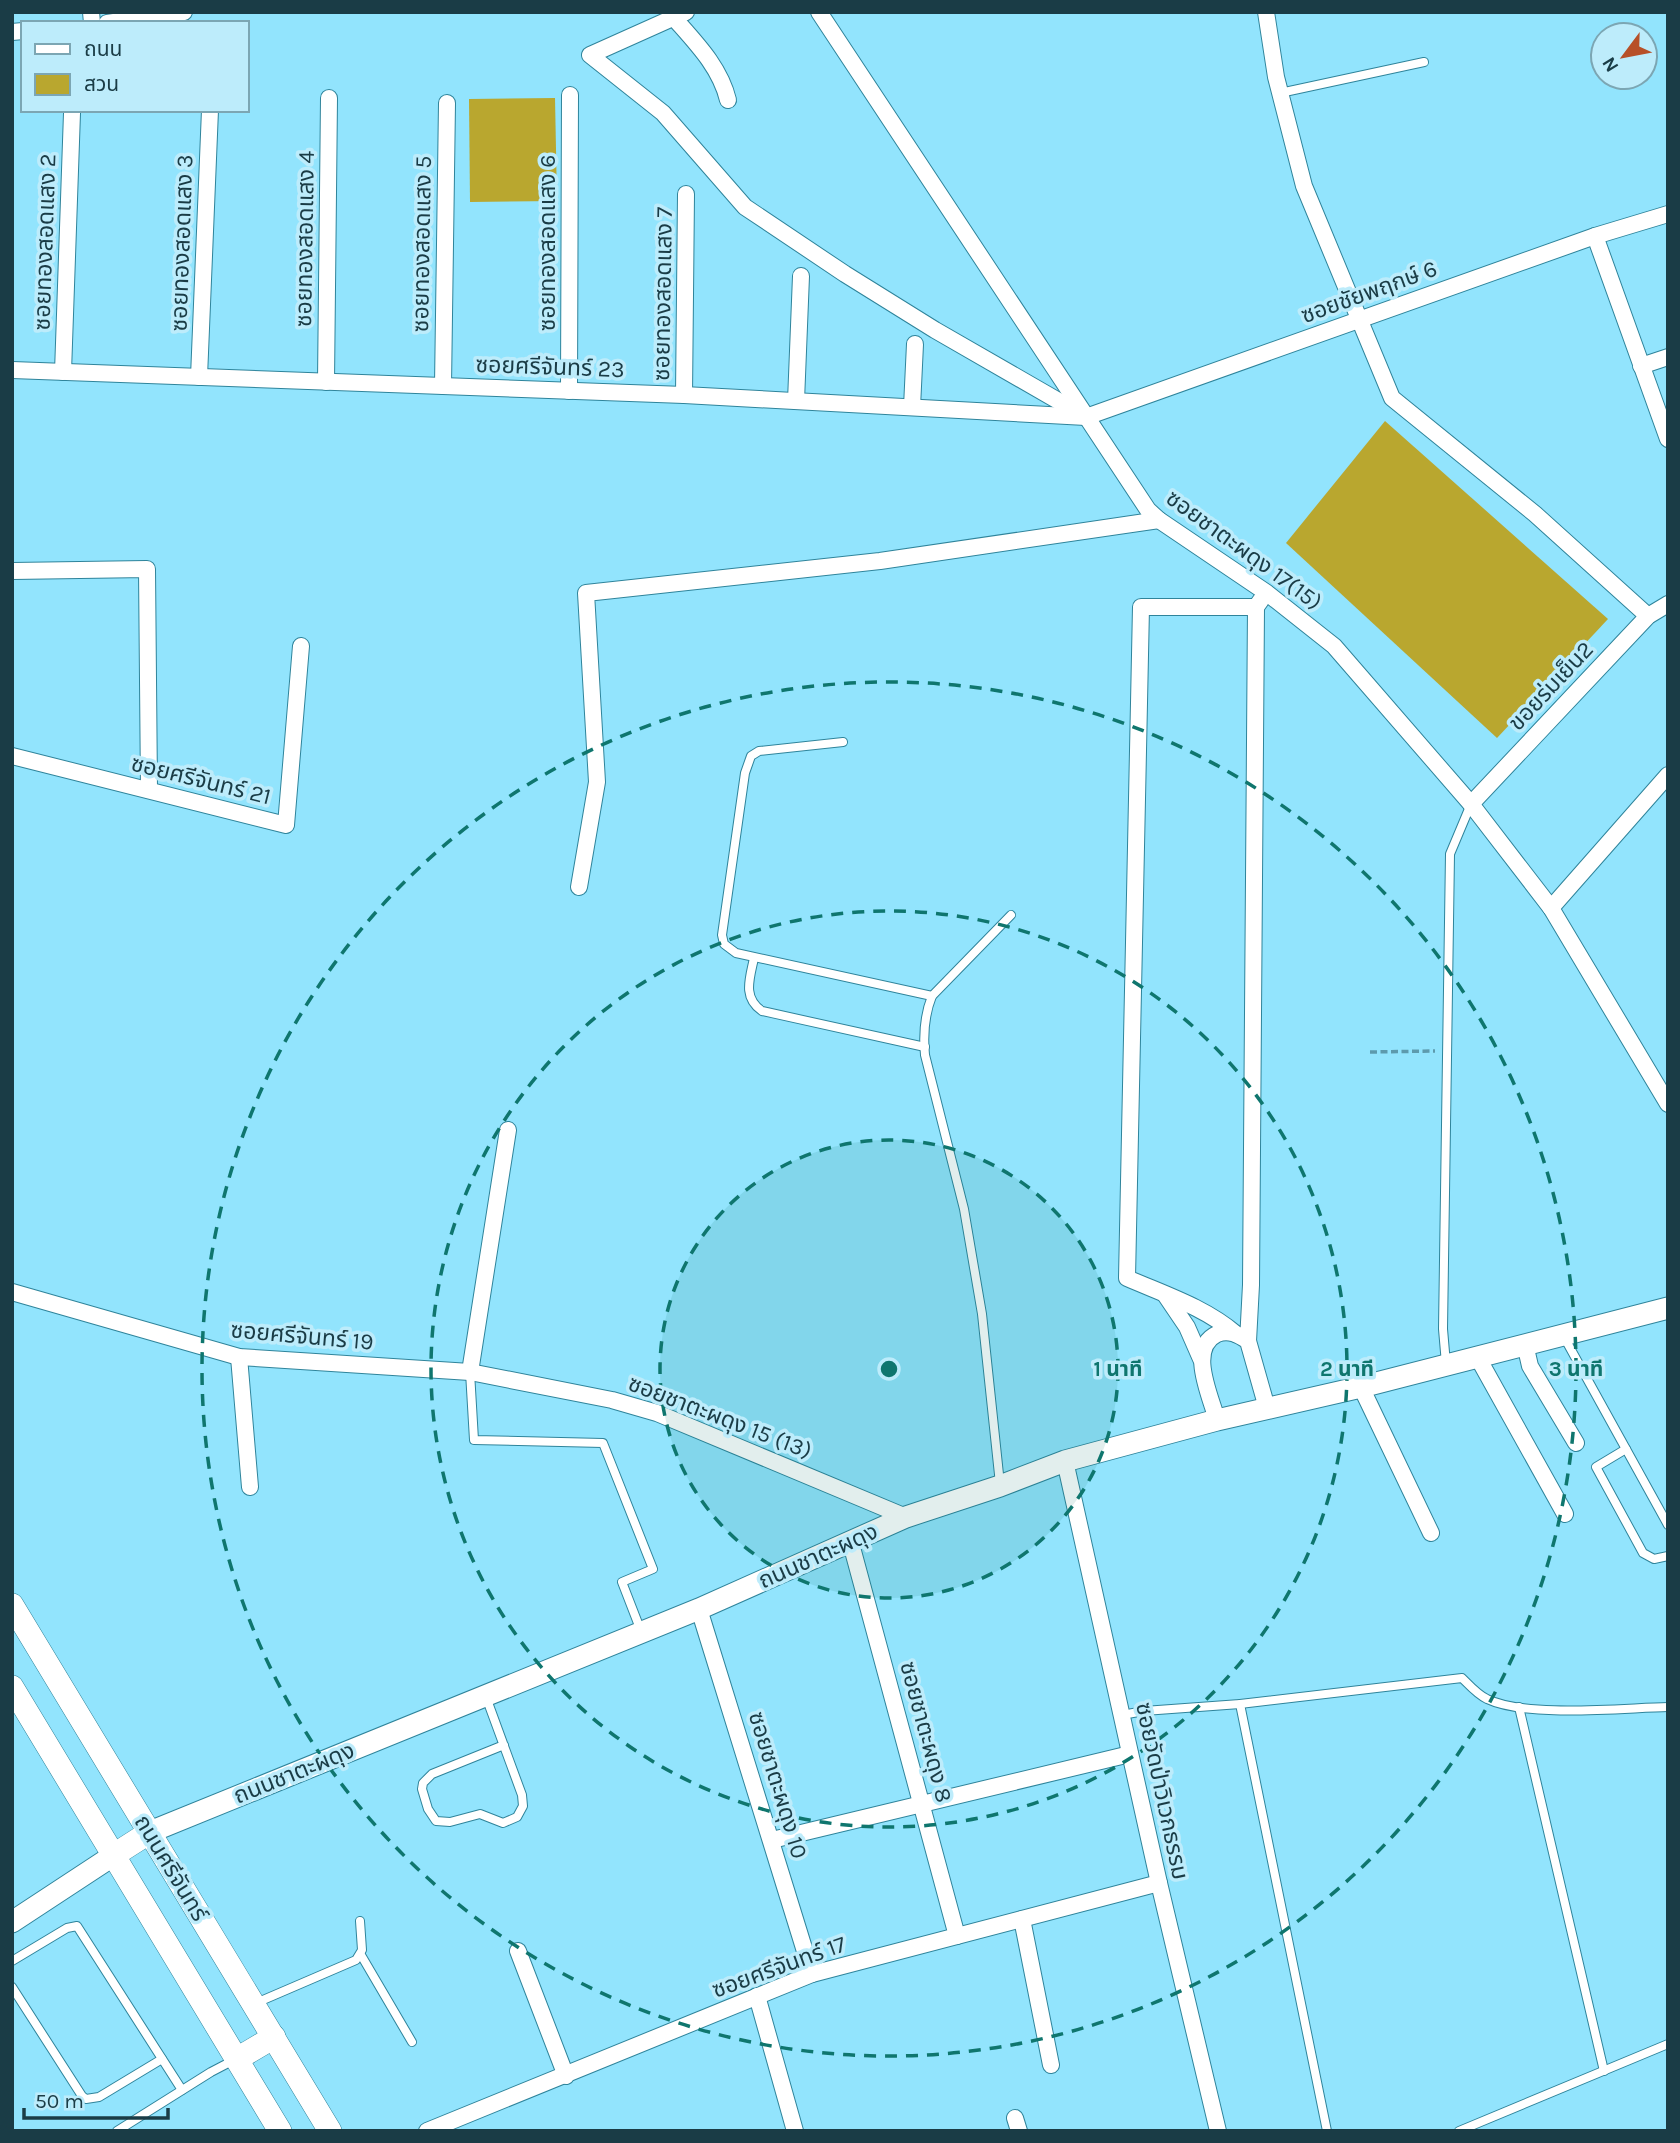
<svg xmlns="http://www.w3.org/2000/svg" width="1680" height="2143" viewBox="0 0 1680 2143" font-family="Karla,'Noto Sans Thai',sans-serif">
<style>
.green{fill:#b9a72f}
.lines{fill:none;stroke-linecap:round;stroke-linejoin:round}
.service-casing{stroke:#2f849b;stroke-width:10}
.minor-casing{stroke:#2f849b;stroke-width:18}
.tertiary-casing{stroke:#2f849b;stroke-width:23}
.secondary-casing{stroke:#2f849b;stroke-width:24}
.path{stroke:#5d9aad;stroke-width:3.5;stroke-dasharray:7 3.5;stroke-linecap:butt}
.service{stroke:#fff;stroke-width:8}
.minor{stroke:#fff;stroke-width:16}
.tertiary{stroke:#fff;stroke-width:21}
.secondary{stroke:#fff;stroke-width:23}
.ring{fill:none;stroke:#0f766e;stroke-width:3.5;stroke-dasharray:12 9}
.labels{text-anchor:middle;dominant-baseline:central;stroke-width:7;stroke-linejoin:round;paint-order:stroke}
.street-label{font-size:23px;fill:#1a3c46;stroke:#bdecfb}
.centre{fill:#0f766e;stroke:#bdecfb;stroke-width:3.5}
.ring-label{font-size:21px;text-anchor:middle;font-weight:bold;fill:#0f766e;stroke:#bdecfb;stroke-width:7;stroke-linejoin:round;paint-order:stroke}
</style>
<rect width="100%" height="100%" fill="#92e4fd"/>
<g class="green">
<polygon points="555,98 557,201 470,202 469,99"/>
<polygon points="1385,421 1608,619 1497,738 1286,543"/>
</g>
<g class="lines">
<g class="service-casing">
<g id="service">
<polyline points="1280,93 1424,62"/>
<polyline points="843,742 759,751 751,756 745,773 722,935 724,944 736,953 932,996"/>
<path d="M754,958C750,978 742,997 762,1011L925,1047"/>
<polyline points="1564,1337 1668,1525"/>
<polyline points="1446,1364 1443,1329 1450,854 1471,804"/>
<polyline points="470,1372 474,1440 603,1443 653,1569 622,1582 641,1631"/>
<polyline points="1626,1449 1596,1467 1643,1553 1654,1559 1668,1556"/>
<path d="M1000,1484L982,1314L964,1209L925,1055C923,1034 924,1016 932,996L1011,915"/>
<polyline points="486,1697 522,1795 523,1806 517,1817 503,1823 480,1814 450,1822 436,1821 428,1809 422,1789 423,1783 432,1774 504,1745"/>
<polyline points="1240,1704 1327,2131"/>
<polyline points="1519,1707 1604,2071"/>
<path d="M1122,1715L1144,1711L1240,1704L1462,1678C1469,1685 1478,1695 1487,1699C1527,1718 1621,1708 1668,1707"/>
<polyline points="361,1955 412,2042"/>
<polyline points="12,1961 67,1928 77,1926 182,2090"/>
<polyline points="12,1987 82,2096 86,2099 99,2097 162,2059"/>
<polyline points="256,2003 356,1960 362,1950 360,1921"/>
<polyline points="117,2131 211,2072 234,2060"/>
<polyline points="1459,2131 1668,2044"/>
</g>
</g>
<g class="minor-casing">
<g id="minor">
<polyline points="91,12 92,23"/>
<polyline points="686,12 590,55 663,113 745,207 845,274 935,330 1081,414"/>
<polyline points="819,12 1148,510 1159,520 1267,593 1334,646 1471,804 1551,908 1668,1104"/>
<polyline points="1266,12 1276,77 1304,186 1392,398 1535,514 1648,616"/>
<path d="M674,18C696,43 720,67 728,100"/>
<polyline points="107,23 184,12"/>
<polyline points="12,32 23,31"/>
<polyline points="1595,236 1668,439"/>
<polyline points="1641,366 1668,357"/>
<polyline points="12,370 684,395 1086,417 1595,236 1668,214"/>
<polyline points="63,372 72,113"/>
<polyline points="199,377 210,110"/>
<polyline points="326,382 329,98"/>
<polyline points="443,386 447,103"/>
<polyline points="569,391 570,95"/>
<polyline points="684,395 686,194"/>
<polyline points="796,401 801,276"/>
<polyline points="912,407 915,344"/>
<polyline points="12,571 147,569 149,790"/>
<polyline points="12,756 286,825 301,646"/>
<polyline points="1471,804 1648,616 1668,604"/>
<polyline points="579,887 597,782 586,593 880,561 1159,520"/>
<polyline points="1551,908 1668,775"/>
<polyline points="12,1292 239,1357 470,1372 612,1400 657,1413 906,1517"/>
<polyline points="1166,1296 1187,1327 1201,1359"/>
<path d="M1236,1334C1204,1307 1166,1295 1127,1278L1141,607H1256"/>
<polyline points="1248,1341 1251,1285 1256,607 1261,600"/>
<polyline points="1525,1344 1530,1366 1576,1443"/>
<polyline points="1477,1356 1565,1514"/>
<polyline points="239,1357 250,1487"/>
<polyline points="470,1372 508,1130"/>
<polyline points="1361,1387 1431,1533"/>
<path d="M1217,1420C1211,1397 1187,1348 1217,1334C1229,1329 1239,1335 1248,1341L1267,1408"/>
<polyline points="1065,1461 1159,1883 1218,2131"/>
<polyline points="850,1540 957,1936"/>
<polyline points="699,1609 812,1974"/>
<polyline points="772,1840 1130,1754"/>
<polyline points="1022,1919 1051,2065"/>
<polyline points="518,1951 566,2076"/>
<polyline points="757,1996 795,2131"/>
<polyline points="1015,2118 1019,2131"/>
<polyline points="427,2131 812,1974 1159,1883"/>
</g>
</g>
<g class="tertiary-casing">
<g id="tertiary">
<polyline points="150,1832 699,1609 906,1517 1000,1486 1065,1461 1217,1420 1361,1387 1668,1308"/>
<polyline points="12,1922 114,1855"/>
</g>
</g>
<g class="secondary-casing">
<g id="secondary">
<polyline points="12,1605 330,2131"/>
<polyline points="12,1687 280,2131"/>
<polyline points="114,1855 150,1832"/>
<polyline points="237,2059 274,2037"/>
</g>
</g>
<polyline class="path" points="1370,1052 1435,1051"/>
<use href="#service" class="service"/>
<use href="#minor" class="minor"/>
<use href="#tertiary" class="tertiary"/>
<use href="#secondary" class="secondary"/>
</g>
<circle cx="889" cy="1369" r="229" fill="#0f766e" fill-opacity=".12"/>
<g class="ring">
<circle cx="889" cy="1369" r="229"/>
<circle cx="889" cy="1369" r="458"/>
<circle cx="889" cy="1369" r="687"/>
</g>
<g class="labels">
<g class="street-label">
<text transform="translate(305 239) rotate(-89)">ซอยทองสอดแสง 4</text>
<text transform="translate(45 242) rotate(-88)">ซอยทองสอดแสง 2</text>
<text transform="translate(182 243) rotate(-88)">ซอยทองสอดแสง 3</text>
<text transform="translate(547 243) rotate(-90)">ซอยทองสอดแสง 6</text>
<text transform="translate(422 244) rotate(-89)">ซอยทองสอดแสง 5</text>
<text transform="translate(1369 292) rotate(-20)">ซอยชัยพฤกษ์ 6</text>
<text transform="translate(663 294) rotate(-89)">ซอยทองสอดแสง 7</text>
<text transform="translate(550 367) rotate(2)">ซอยศรีจันทร์ 23</text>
<text transform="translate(1244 550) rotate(36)">ซอยชาตะผดุง 17(15)</text>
<text transform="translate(1551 686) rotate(-47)">ขอยร่มเย็น2</text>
<text transform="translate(201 780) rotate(14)">ซอยศรีจันทร์ 21</text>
<text transform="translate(302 1336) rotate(5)">ซอยศรีจันทร์ 19</text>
<text transform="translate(720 1417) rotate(21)">ซอยชาตะผดุง 15 (13)</text>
<text transform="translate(818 1556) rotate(-24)">ถนนชาตะผดุง</text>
<text transform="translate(926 1732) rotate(75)">ซอยชาตะผดุง 8</text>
<text transform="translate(294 1773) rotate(-22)">ถนนชาตะผดุง</text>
<text transform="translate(778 1785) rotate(73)">ซอยชาตะผดุง 10</text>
<text transform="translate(1162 1791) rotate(78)">ซอยวัดป่าวิเวกธรรม</text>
<text transform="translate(171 1868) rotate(59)">ถนนศรีจันทร์</text>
<text transform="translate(779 1967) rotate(-20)">ซอยศรีจันทร์ 17</text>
</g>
</g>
<circle cx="889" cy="1369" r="10" class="centre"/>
<g class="ring-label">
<text x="1118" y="1376">1 นาที</text>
<text x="1347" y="1376">2 นาที</text>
<text x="1576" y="1376">3 นาที</text>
</g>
<rect width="1680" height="2143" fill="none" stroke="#1a3c46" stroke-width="28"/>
<rect x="21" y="21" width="228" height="91" fill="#bdecfb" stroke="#7ca6b3" stroke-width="2"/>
<rect x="35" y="44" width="35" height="10" fill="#ffffff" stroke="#7ca6b3" stroke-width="2"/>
<text x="84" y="56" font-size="21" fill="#1a3c46">ถนน</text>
<rect x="35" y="74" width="35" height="21" fill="#b9a72f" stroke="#7ca6b3" stroke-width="2"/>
<text x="84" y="91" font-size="21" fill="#1a3c46">สวน</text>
<g transform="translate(1624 56) rotate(238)"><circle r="33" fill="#bdecfb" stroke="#7ca6b3" stroke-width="2"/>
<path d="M0-5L12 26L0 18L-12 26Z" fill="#b75028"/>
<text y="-10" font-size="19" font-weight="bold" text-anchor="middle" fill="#1a3c46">N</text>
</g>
<path d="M24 2108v10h144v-10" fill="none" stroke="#1a3c46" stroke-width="3.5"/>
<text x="35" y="2108" font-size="21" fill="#1a3c46" stroke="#bdecfb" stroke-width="5" paint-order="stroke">50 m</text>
</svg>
